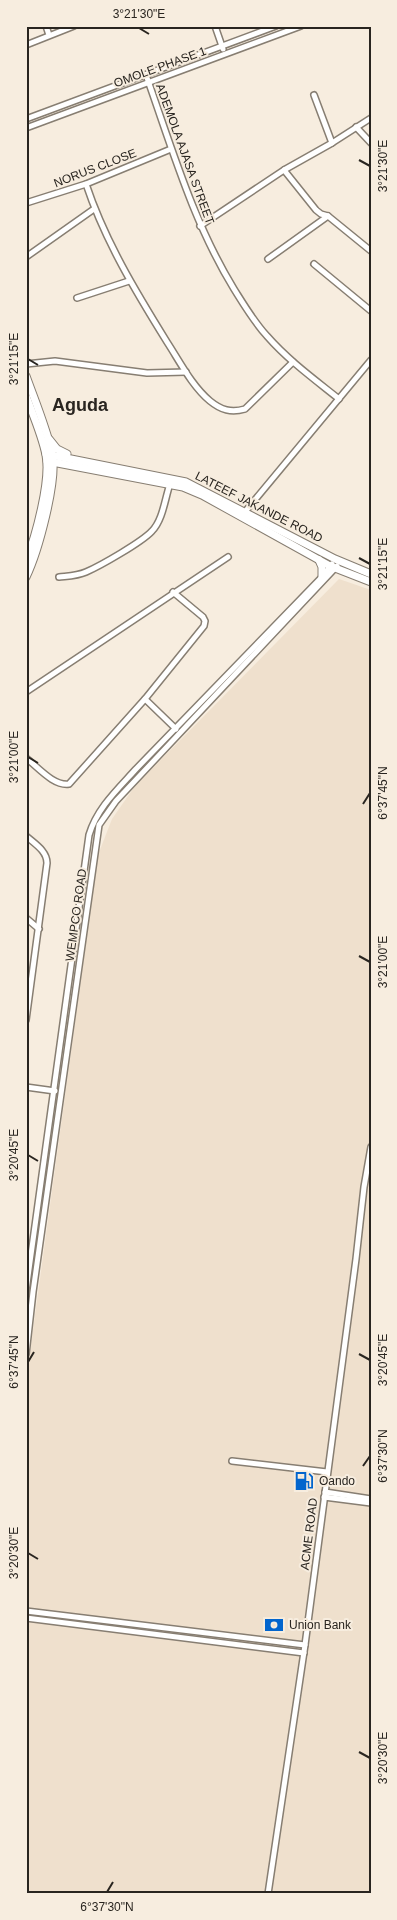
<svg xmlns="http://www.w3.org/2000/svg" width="397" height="1920" viewBox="0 0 397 1920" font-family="Helvetica,sans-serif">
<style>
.built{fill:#efe0cd}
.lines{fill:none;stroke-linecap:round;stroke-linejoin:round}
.minor-casing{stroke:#877e72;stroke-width:8}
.major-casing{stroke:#877e72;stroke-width:9}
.minor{stroke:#fff;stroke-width:5}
.major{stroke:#fff;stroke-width:7}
.ticks{fill:none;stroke:#292520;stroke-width:2}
.labels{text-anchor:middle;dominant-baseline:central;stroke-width:4;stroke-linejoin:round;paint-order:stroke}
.street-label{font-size:12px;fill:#292520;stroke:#f7eddf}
.poi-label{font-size:12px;fill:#292520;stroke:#f7eddf;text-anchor:start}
.district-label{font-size:18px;font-weight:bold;fill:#292520;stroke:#f7eddf}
.neatline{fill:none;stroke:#292520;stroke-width:2}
.ticks-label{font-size:12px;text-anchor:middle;fill:#292520}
</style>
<rect width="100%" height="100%" fill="#f7eddf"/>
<polygon class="built" points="339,579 371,590 371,1894 26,1894 26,1381 98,855 112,819 135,786"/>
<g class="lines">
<g class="minor-casing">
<g id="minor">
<polyline points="46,26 49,35"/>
<polyline points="215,26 223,49"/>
<polyline points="26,45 74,26"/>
<path d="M146,75C172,148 193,222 234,289C244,305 254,322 267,336C288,360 314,379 339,399"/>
<polyline points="314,95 332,143"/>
<polyline points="26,119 276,26"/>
<polyline points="356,127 371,143"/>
<polyline points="26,128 301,26"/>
<polyline points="284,170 316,210 321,214 328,216 371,251"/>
<path d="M86,184C105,241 136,292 167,342C180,362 192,386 210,401C221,410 231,413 245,409L293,362"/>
<polyline points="26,203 86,184 171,149"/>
<polyline points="200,226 284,170 332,143 371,118"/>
<polyline points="26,257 94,209"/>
<polyline points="268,259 328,216"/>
<polyline points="314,264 371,311"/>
<polyline points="77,298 129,281"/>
<polyline points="26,364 55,361 147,373 186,372"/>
<polyline points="244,513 371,360"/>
<path d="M59,577C68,576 77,576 86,572C100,566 142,542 152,531C163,520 165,498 170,484"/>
<polyline points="26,692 228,557"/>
<polyline points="145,699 176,729"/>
<path d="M26,758C38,767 53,786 69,784L145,699L204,626L205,621L203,617L173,592"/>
<path d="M26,836C35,844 47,851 47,863L26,1020"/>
<polyline points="26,918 39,929"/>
<polyline points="26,1087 55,1091"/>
<path d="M26,1291L89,835C97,808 118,789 136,769L322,577L332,564"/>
<polyline points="26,1354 33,1292 99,825 116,801 337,566"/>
<polyline points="232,1461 327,1472"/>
<polyline points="325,1492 371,1499"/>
<polyline points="324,1497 371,1503"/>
<polyline points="26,1611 305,1645"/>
<polyline points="26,1618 304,1653"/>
<polyline points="268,1894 305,1645 356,1259 364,1187 371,1147"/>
</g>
</g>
<g class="major-casing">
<g id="major">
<path d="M26,376C35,401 46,427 52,453C58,480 38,552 26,577"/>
<path d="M26,396C33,415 42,435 46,455C51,480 36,536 26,561"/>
<polyline points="49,439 57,449 67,454"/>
<polyline points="46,454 186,482 335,559 371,574"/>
<polyline points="47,461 183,487 202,495 330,566 371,582"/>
<polyline points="319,560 322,567 322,577"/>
</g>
</g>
<use href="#minor" class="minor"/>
<use href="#major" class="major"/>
</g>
<path class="ticks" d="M139,28L149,34M359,160L370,166M28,359L38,365M359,558L370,564M28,757L38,763M363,804L370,793M359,956L370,962M28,1155L38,1161M359,1354L370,1360M28,1362L34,1352M363,1466L370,1456M28,1553L38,1559M359,1752L370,1758M107,1892L113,1882"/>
<defs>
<g id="fuel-bare" transform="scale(1.5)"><path d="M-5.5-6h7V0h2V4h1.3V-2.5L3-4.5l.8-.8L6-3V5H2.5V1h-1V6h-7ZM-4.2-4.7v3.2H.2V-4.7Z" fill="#0265cd" stroke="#f7eddf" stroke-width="2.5" paint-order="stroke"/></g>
<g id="bank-bare" transform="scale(1.5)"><path d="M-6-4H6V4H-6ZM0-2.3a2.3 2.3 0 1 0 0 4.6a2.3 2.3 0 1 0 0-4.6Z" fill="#0265cd" stroke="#f7eddf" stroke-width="2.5" paint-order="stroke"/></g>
</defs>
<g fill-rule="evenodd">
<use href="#fuel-bare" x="304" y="1481"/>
<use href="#bank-bare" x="274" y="1625"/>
</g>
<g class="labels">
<g class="street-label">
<text transform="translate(160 67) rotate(-20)">OMOLE PHASE 1</text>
<text transform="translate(185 154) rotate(70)">ADEMOLA AJASA STREET</text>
<text transform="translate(95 168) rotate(-21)">NORUS CLOSE</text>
<text transform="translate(259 507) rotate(27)">LATEEF JAKANDE ROAD</text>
<text transform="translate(76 915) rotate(-82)">WEMPCO ROAD</text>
<text transform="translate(309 1534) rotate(-83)">ACME ROAD</text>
</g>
<g class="poi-label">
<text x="319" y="1481">Oando</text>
<text x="289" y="1625">Union Bank</text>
</g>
<g class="district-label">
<text x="80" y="405">Aguda</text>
</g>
</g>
<rect width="397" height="1920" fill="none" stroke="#f7eddf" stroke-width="55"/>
<rect x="28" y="28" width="342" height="1864" class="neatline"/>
<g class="ticks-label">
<text x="139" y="18">3°21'30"E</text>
<text transform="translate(383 166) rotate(-90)" y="4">3°21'30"E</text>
<text transform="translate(14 359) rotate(-90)" y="4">3°21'15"E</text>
<text transform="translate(383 564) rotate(-90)" y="4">3°21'15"E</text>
<text transform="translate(14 757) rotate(-90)" y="4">3°21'00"E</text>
<text transform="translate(383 793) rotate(-90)" y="4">6°37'45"N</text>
<text transform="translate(383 962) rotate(-90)" y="4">3°21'00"E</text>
<text transform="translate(14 1155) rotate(-90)" y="4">3°20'45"E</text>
<text transform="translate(383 1360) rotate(-90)" y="4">3°20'45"E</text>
<text transform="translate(14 1362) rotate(-90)" y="4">6°37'45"N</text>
<text transform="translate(383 1456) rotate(-90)" y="4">6°37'30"N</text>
<text transform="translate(14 1553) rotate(-90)" y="4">3°20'30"E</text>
<text transform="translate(383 1758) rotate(-90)" y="4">3°20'30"E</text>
<text x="107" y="1911">6°37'30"N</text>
</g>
</svg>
